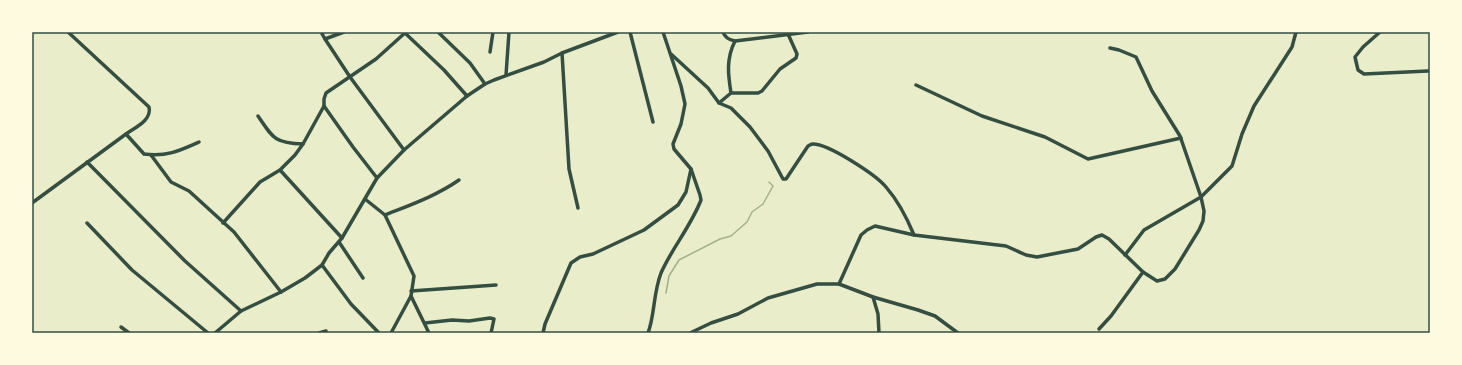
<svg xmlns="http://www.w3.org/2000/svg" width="1462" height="365" viewBox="0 0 1462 365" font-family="Raleway,sans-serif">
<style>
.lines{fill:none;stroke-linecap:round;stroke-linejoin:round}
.stream{stroke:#a3b18a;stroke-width:1.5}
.minor{stroke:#344e41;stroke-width:3.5}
.neatline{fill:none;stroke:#344e41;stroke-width:1.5}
</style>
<rect width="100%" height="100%" fill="#e9edc9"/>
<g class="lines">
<polyline class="stream" points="666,293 669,276 679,260 720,239 731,236 747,222 752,212 763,204 773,186 769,182"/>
<g class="minor">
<path d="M68,32L149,107C152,120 136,127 126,134"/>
<polyline points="321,32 325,39 350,77 404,150"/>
<polyline points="438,32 470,63 485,84"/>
<polyline points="630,32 653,122"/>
<path d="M723,32C725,38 729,40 735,41L808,32"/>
<polyline points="1380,32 1363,47 1355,57 1358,70 1364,74 1428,71"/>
<polyline points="405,33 444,70 467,96"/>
<polyline points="325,39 344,32"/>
<polyline points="490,52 493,32"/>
<polyline points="562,53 569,169 578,208"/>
<path d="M671,54L708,88L719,103L731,108L750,127L768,151L783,179H786L808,146C810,145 811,144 813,144C829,144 876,175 886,187C899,202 907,218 914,235"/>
<polyline points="506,75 509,32"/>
<polyline points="916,85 982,116 1045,137 1088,159 1181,138"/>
<polyline points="731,93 758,93 762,91 780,69 796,58 797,54 788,34"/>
<path d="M719,103L731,93C728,74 726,59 735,41"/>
<polyline points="324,106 353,147 377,178"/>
<path d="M258,116C273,138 274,143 303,144"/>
<polyline points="151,155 171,182 189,191 234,232 281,292"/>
<polyline points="87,162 185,261 241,311"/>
<polyline points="280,170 342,238"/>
<polyline points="365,199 385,215 414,276 411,296 391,333"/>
<path d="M32,203L126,134L144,154C166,157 179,151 199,142"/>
<path d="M385,215C410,205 436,196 459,180"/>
<polyline points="87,223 132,270 208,333"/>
<polyline points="223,223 260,182 280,170 295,155 303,144 324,106 324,99 326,93 376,59 406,32"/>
<polyline points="339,242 363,278"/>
<polyline points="1125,255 1144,230 1201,197 1232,166 1242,134 1254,106 1292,47 1296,32"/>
<polyline points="322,265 351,304 379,333"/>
<polyline points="839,284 861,235 867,230 875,226 914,235 1006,246 1026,255 1037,257 1078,249 1096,237 1102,235 1109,239 1143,272 1157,281 1165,279 1175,269 1199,230 1203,221 1204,211 1201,197 1180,136 1152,91 1136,57 1119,50 1110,48"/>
<polyline points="411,291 496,285"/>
<polyline points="411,296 429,333"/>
<polyline points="873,297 878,314 879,333"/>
<polyline points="425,323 452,320 469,321 490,318 494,319 491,333"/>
<polyline points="121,327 129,333"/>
<polyline points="1099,329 1111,316 1143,272"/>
<polyline points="215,333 241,311 281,292 305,278 322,265 329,253 342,238 377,178 404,150 467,96 485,84 494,80 544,62 562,53 618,32"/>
<polyline points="319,333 326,331"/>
<polyline points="543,333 545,324 571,263 580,257 593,254 644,230 678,205 686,192 691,169"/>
<path d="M648,333C655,314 653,294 661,273C672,248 691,226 701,200L700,195L691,169L674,149L673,144L681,124L685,104L681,86L663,32"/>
<polyline points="690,333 711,323 738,314 768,298 817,284 839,284 873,297 918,310 935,316 958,333"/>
</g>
</g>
<rect width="1462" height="365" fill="none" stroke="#fefae0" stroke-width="66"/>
<rect x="33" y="33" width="1396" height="299" class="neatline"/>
</svg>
